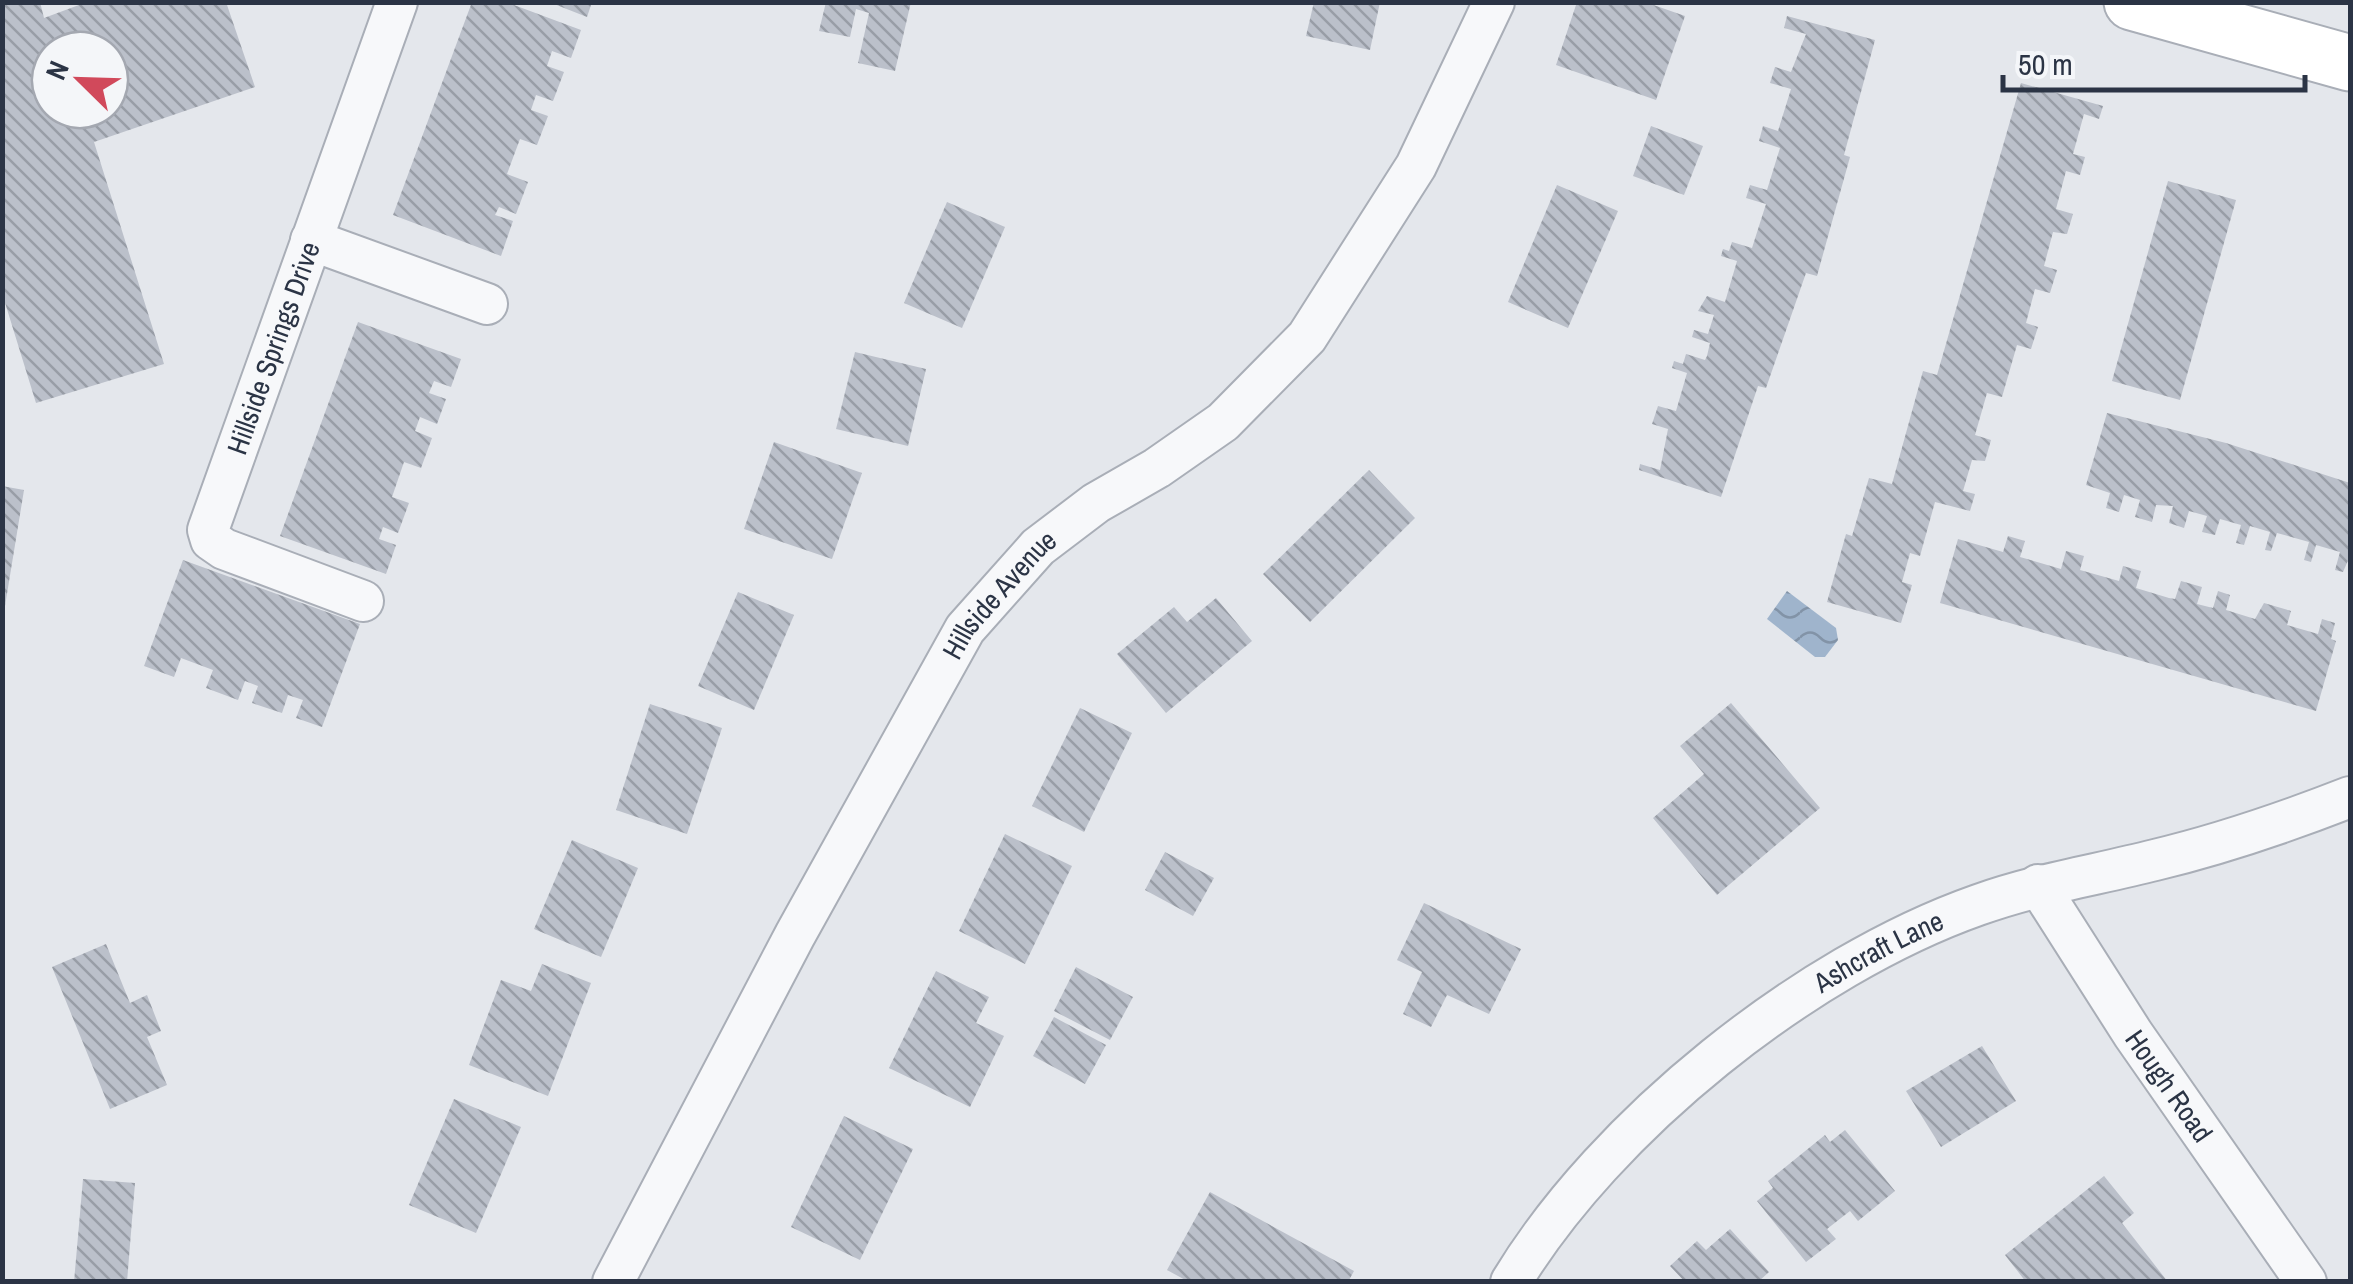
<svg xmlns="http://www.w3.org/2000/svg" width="2353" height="1284" viewBox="0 0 2353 1284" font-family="'Archivo Narrow',sans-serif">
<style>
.water{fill:url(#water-waves)}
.building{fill:url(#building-back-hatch);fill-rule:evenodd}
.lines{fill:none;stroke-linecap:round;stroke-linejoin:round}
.street-casing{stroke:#a9aeb7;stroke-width:44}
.secondary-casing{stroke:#a9aeb7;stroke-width:59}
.street{stroke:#f7f8fa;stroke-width:40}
.secondary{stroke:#fff;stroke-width:55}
.labels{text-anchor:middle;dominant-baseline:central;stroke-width:8;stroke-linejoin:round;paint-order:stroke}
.street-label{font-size:28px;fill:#2b3445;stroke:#f4f6f9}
</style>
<defs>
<pattern id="water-waves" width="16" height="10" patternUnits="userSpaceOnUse" patternTransform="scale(2.5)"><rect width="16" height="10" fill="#9fb4cc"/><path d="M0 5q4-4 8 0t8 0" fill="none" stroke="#8293a7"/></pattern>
<pattern id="building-back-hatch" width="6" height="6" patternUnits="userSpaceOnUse" patternTransform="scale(2.5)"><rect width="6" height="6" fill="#bbc0ca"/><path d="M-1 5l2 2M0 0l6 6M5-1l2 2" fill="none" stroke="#989da6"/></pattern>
</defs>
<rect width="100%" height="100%" fill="#e4e7ec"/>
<polygon class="water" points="1787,591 1836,628 1838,640 1825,657 1815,657 1767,619"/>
<g class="building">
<path d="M2,2H40L44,18L87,2H226L255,87L94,142L164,364L36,403L2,293ZM50,50H110V110H50Z"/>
<polygon points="472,2 506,2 581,30 571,58 552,51 547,66 564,72 553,101 536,95 531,110 548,116 537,145 520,139 507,174 528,182 516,214 499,207 495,215 513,221 501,256 393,215"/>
<polygon points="549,2 592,2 587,17"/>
<polygon points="826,2 911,2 895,71 858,63 869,13 856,9 850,37 819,31"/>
<polygon points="1314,2 1380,2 1370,50 1306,36"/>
<polygon points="1577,2 1645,2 1685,16 1656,100 1556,65"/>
<polygon points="1787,16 1875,40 1844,155 1850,157 1817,276 1806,273 1766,388 1758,386 1721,497 1639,470 1640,464 1660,470 1668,429 1652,424 1658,406 1676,411 1687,373 1672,368 1674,361 1683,364 1686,354 1705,360 1707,356 1710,343 1692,337 1694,330 1708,334 1714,315 1698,311 1707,296 1725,302 1737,261 1721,256 1723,249 1729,251 1732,242 1752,248 1766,204 1746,198 1750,185 1767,190 1780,148 1759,141 1763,126 1778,131 1791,89 1770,83 1775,67 1791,72 1806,34 1784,28"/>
<polygon points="2021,83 2103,106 2099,119 2084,114 2073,154 2085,157 2080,175 2066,171 2056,209 2073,214 2067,234 2053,232 2044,266 2057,270 2050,293 2035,289 2026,323 2038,327 2031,349 2017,345 2002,397 1987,393 1975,435 1991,440 1985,461 1972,460 1963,491 1975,494 1970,511 1935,502 1920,556 1910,553 1902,582 1912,585 1901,623 1827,602 1846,534 1852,536 1869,478 1892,484 1923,371 1937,375"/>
<polygon points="1651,126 1703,146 1684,195 1633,176"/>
<polygon points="2168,181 2236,200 2180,400 2112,381"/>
<polygon points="1557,185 1618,211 1568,328 1508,302"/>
<polygon points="947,202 1005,227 962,328 904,303"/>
<polygon points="358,322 461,359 451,387 434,381 429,393 446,399 437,424 420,417 415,431 432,438 421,468 404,462 392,497 409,503 398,533 383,527 379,539 396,545 386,574 280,536"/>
<polygon points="855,352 926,369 908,446 836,429"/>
<polygon points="2107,413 2226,443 2350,483 2350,556 2343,572 2335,570 2340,552 2316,545 2311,562 2304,560 2309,542 2277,533 2271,551 2265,550 2270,532 2250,526 2244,545 2236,543 2241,525 2220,519 2215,535 2202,532 2207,516 2189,511 2184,528 2169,523 2173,506 2156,505 2152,522 2135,517 2140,500 2124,495 2119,512 2106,508 2110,493 2086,485"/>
<polygon points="774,442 862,473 832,559 744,529"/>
<polygon points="1369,470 1415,518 1310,622 1263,574"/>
<polygon points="2,486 24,490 5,606 2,606"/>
<polygon points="2008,536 2025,541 2020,557 2061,569 2066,551 2084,556 2080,570 2119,581 2123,566 2141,571 2136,588 2169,598 2175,599 2181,581 2202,587 2197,604 2213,608 2218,591 2230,595 2226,610 2255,619 2264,603 2291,611 2287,625 2318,634 2322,619 2335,623 2331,639 2336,641 2316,711 1940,603 1958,539 2003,552"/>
<polygon points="183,560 360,624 322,727 296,718 303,700 288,695 282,713 252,703 258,686 245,681 238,700 206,688 213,670 181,658 174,677 144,666"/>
<polygon points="738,592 794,615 754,710 698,686"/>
<polygon points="1216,598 1252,641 1166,713 1117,654 1174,607 1187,622"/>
<polygon points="1731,703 1820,808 1717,895 1653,818 1704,774 1680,746"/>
<polygon points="650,704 722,728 687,834 616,810"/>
<polygon points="1080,708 1132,733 1084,832 1032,806"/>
<polygon points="1005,834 1072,866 1025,964 959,931"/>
<polygon points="572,840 638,868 601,957 534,929"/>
<polygon points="1165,852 1214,878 1193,916 1145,890"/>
<polygon points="1424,903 1521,949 1489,1014 1447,995 1431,1027 1403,1014 1422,972 1397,960"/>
<polygon points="106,944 130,1003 147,995 161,1031 147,1037 167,1085 110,1109 52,967"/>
<polygon points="542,964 591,983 548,1096 469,1065 501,980 531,991"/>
<polygon points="1076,967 1133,997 1110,1040 1054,1011"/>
<polygon points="936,971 989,997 976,1023 1004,1036 970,1107 889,1068"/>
<polygon points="1054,1017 1106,1045 1085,1084 1033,1056"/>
<polygon points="1982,1046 2016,1101 1941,1147 1906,1091"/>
<polygon points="454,1099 521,1127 476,1233 409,1205"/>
<polygon points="844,1116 913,1149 860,1260 791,1227"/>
<polygon points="1845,1130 1895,1191 1858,1221 1850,1211 1827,1229 1836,1239 1806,1262 1757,1201 1773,1188 1768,1181 1825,1135 1830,1142"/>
<polygon points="2104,1176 2134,1213 2122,1223 2168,1282 2026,1282 2005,1255"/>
<polygon points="83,1179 135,1183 127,1282 74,1282"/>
<polygon points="1210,1192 1354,1271 1348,1282 1189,1282 1167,1270"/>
<polygon points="1730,1229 1769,1272 1758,1282 1685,1282 1670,1266 1697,1241 1706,1250"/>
</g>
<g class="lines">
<g class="street-casing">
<g id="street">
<polyline points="311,240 487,304"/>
<path id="s1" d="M363,601L224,549L211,540L208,530L397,2"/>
<path id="s2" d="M2038,885L2133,1034L2306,1282"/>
<path id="s3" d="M613,1282L795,935L965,629L1038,547L1096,503L1157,468L1223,422L1307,337L1416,166L1494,2"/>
<path id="s4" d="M1511,1282C1606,1125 1805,966 1978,905C2036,884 2096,875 2155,860C2222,844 2286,822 2350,797"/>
</g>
</g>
<g class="secondary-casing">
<polyline id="secondary" points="2132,2 2350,63"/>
</g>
<use href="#street" class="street"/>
<use href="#secondary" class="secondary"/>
</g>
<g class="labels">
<g class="street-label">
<text stroke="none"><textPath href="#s1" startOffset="368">Hillside Springs Drive</textPath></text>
<text stroke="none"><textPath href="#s3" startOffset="790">Hillside Avenue</textPath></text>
<text stroke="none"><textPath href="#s4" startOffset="500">Ashcraft Lane</textPath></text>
<text stroke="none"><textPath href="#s2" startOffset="240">Hough Road</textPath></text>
</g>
</g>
<rect width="2353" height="1284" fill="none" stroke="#2b3445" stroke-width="10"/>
<g transform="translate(80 80) rotate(293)"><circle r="48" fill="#f4f6f9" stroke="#a4a8b1" stroke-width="2.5"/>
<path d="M0-8L18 38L0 25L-18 38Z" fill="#d1495b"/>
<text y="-15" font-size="28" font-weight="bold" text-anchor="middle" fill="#2b3445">N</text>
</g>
<path d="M2003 75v15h302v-15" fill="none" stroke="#2b3445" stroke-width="5"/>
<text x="2018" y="75" font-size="30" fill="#2b3445" stroke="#f4f6f9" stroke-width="8" paint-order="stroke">50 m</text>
</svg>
